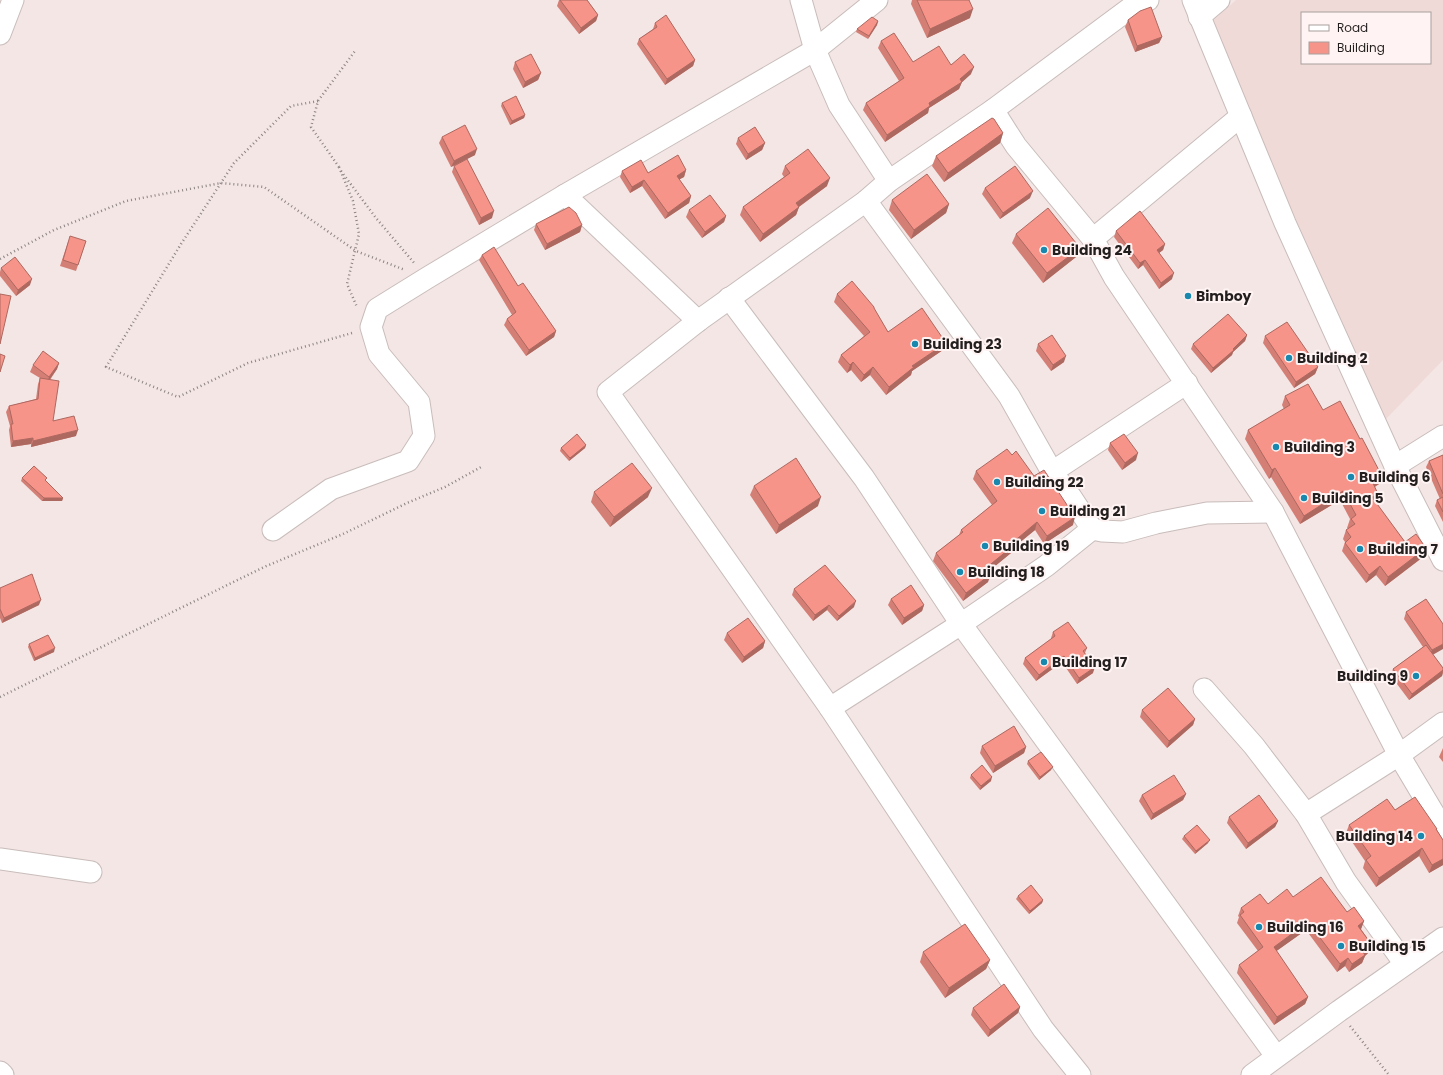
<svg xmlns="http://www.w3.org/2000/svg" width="1443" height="1075" viewBox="0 0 1443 1075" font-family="Poppins,sans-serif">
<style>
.built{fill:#f0dad7;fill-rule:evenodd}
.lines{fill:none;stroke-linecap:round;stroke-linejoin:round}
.minor-casing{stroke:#c9bdbb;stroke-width:23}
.path{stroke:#8c8382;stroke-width:2.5;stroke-dasharray:1 3;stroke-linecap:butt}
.minor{stroke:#fff;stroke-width:21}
.wall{fill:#d47f76}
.shaded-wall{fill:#ad6860}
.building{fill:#f79489;stroke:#ad6860}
.poi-dot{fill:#1988ae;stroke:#fff4f3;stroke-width:1.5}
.labels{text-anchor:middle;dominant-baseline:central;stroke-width:4;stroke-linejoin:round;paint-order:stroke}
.poi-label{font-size:14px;font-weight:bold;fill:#241f1f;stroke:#fff4f3;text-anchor:start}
</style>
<rect width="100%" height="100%" fill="#f3e6e5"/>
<path class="built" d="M1236,0H1443V360L1386,419L1208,25ZM1302,13H1430V63H1302Z"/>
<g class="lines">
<g class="minor-casing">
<g id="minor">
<polyline points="801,0 815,50 839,105 889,181"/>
<polyline points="1193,0 1285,223 1395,466 1443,560"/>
<polyline points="1199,17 1219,0"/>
<polyline points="0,34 13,0"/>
<polyline points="993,110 1016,146 1093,239 1114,277 1273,512 1399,755 1443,829"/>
<polyline points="565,195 698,321"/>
<polyline points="1093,239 1241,116"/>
<polyline points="729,298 864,478 961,624 1276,1056"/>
<polyline points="1395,466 1443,436"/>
<polyline points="1052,472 1187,383"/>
<polyline points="1092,529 1102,531 1123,532 1156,523 1207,513 1273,512"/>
<polyline points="273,530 331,489 408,461 424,436 419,402 379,354 371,327 377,309 427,278 565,195 815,50 877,0"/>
<polyline points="1204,689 1254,746 1306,814 1346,882 1405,964"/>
<polyline points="830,708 961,624 1046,566 1092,529 1071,497 1052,472 1009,396 866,201"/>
<polyline points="1306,814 1399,755 1443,723"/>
<polyline points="0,859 91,872"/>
<polyline points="0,1072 3,1075"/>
<polyline points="1080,1075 1043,1029 830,708 608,392 698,321 866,201 889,181 993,110 1133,6 1148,0"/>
<polyline points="1252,1075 1339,1011 1443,938"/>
</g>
</g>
<g class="path">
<polyline points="318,101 291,106 234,163 181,244 106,367 178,397 248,363 352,333"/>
<polyline points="339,167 353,201 359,234 347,284 357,307"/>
<polyline points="339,167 311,127 318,101 355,51"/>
<polyline points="341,171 376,218 415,264"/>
<polyline points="0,259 54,230 126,201 221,183 264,187 356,251 405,270"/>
<polyline points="0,697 264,567 343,534 407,503 445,487 483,466"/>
<polyline points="1350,1026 1389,1075"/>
</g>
<use href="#minor" class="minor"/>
</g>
<g class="wall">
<polygon points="559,0 587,0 598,15 596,21 579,34 557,6"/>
<polygon points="912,0 969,0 970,18 927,38 911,4"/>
<polygon points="1128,20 1162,37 1159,43 1135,52 1125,27"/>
<polygon points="878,21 877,25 868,39 856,32 857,29"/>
<polygon points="655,23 695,60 693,66 665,85 637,44 639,39 653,29"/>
<polygon points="881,41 913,62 951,65 971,74 962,82 959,89 929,108 928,113 885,142 863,110 866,103 899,81 878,48"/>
<polygon points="515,62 541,73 538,80 523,88 513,69"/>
<polygon points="502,103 525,115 524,118 510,125 501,106"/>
<polygon points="1003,133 1000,143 944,182 932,166 936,156"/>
<polygon points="442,137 475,155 451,167 439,143"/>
<polygon points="738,138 765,143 762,150 746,160 736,144"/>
<polygon points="454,166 492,218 479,225 452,172"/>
<polygon points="785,166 827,186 799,207 796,215 760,242 740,215 743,207 784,177 782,174"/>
<polygon points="686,170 684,177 679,179 691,196 689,203 665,219 642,186 630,193 620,177 622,171 648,173"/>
<polygon points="985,188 1030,198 1000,219 982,194"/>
<polygon points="892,200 949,204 946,213 911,239 889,210"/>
<polygon points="689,210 726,216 724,222 702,238 686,217"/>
<polygon points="536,224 582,225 580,232 545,250 534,230"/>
<polygon points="1116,231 1165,244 1163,250 1159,253 1172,279 1159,289 1143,265 1138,269 1114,237"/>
<polygon points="1016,234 1080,248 1076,257 1043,283 1012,243"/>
<polygon points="86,241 76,271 60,266 68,242"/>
<polygon points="482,255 518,286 556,331 554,337 526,356 504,325 507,319 512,315 479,260"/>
<polygon points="1,268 30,285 16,296 0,276 0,272"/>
<polygon points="837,294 874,309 888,332 946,343 943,350 912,371 911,375 886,395 870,375 861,382 851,370 847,373 838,362 841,355 864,336 834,302"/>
<polygon points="1247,335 1245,341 1233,352 1232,355 1211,373 1191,349 1193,344"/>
<polygon points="1265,336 1318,367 1315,374 1294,388 1263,343"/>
<polygon points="1038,344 1064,362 1051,371 1036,351"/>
<polygon points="59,363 57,369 50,380 53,421 76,436 31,447 31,444 11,447 9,430 10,426 6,412 9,406 36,399 38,384 40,378 30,372 33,365"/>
<polygon points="1285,396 1323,410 1379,484 1375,487 1375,502 1405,542 1423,557 1385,586 1376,575 1366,583 1342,551 1345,542 1343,539 1346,530 1348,529 1347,528 1350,519 1340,500 1300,524 1271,477 1269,479 1245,439 1248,430 1284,409 1282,405"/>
<polygon points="1110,443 1136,460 1122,470 1108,450"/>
<polygon points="586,445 585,448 569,461 560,451 561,448"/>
<polygon points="1012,455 1034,476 1073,525 1044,544 1035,530 1014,547 1011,553 989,571 988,582 963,601 933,561 936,553 959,535 961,530 992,505 973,479 976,471"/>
<polygon points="1443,455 1443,522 1435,506 1437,500 1440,499 1426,467 1429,461"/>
<polygon points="22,478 46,481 63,498 62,501 42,501 21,481"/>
<polygon points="754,486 818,506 776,534 750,495"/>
<polygon points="594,492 648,497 610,527 591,502"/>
<polygon points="0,588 39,605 2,623 0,618"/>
<polygon points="794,589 854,607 837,621 827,610 813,621 792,595"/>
<polygon points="891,599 924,605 922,611 902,625 888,605"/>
<polygon points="1426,599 1433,655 1443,668 1443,673 1442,676 1409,700 1391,676 1393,669 1423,647 1404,619 1406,612"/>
<polygon points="1053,632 1087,648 1085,653 1093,673 1077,684 1062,662 1036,681 1023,664 1025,658 1051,639 1051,638"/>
<polygon points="727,633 765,641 763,648 742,663 724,640"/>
<polygon points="29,644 54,652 34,661 28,647"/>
<polygon points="1142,710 1195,719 1193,725 1167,748 1140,717"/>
<polygon points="982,746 1026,747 1024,753 993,773 980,753"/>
<polygon points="1443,748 1443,762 1439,757"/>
<polygon points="1028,761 1051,770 1039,780 1027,764"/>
<polygon points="971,775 991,781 980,790 970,778"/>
<polygon points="1186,794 1183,800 1151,820 1139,801 1142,795"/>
<polygon points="1395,810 1437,829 1437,830 1443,840 1443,865 1429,873 1419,856 1376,887 1363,868 1365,861 1346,833 1349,825"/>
<polygon points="1229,817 1278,821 1275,827 1246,849 1227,823"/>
<polygon points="1184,836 1208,843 1195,854 1182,839"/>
<polygon points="1018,896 1043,900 1042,903 1029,914 1016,899"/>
<polygon points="1293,897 1347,912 1364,921 1361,929 1372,945 1369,952 1365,956 1362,963 1349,972 1345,966 1337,972 1306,930 1276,951 1308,997 1305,1004 1274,1025 1237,973 1239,965 1258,951 1237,923 1239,917 1238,916 1241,908 1268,904"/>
<polygon points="923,952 990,960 986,969 945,998 920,962"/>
<polygon points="1020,1007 1018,1013 988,1037 971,1015 973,1008"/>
</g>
<g class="shaded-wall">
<polygon points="973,9 970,18 927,38 930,29"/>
<polygon points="598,15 596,21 579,34 581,28"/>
<polygon points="878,21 877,25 868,39 869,36"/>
<polygon points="1162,37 1159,43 1135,52 1137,46"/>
<polygon points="695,60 693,66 665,85 667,79"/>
<polygon points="974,67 971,74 960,84 962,82 959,89 929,108 928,113 885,142 887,135 929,103"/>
<polygon points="541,73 538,80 523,88 525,82"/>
<polygon points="525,115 524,118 510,125 512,121"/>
<polygon points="1003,133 1000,143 944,182 948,173"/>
<polygon points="765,143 762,150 746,160 748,154"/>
<polygon points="477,149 475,155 451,167 454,161"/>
<polygon points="686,170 684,177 675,182 677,176"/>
<polygon points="830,178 827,186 793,211 796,203"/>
<polygon points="644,180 642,186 630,193 632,187"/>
<polygon points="1033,191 1030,198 1000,219 1003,213"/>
<polygon points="691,196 689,203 665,219 668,213"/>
<polygon points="949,204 946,213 911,239 914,230"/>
<polygon points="799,207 796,215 760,242 763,234"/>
<polygon points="494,211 492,218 479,225 481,218"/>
<polygon points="726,216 724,222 702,238 705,232"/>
<polygon points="582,225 580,232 545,250 547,244"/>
<polygon points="1165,244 1163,250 1155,256 1157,250"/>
<polygon points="1080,248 1076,257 1043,283 1047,273"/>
<polygon points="1145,260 1143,265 1138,269 1140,263"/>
<polygon points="1174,273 1172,279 1159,289 1161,283"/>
<polygon points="32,279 30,285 16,296 18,290"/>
<polygon points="556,331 554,337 526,356 529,350"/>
<polygon points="1247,335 1245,341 1233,352 1232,355 1211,373 1213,368"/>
<polygon points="946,343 943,350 912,371 911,375 886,395 889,387 912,366"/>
<polygon points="1066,356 1064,362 1051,371 1053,365"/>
<polygon points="853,362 851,370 847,373 850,365"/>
<polygon points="59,363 57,369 47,383 49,377"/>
<polygon points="873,367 870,375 861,382 864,375"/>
<polygon points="1318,367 1315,374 1294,388 1296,382"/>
<polygon points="78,430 76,436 31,447 33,441"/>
<polygon points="33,438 31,444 11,447 13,441"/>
<polygon points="586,445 585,448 569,461 570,458"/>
<polygon points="1138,453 1136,460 1122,470 1125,463"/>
<polygon points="1275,468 1271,477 1269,479 1272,470"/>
<polygon points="1382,476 1379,484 1368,490 1372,481"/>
<polygon points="652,488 648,497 610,527 614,517"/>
<polygon points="1343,491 1340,500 1300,524 1304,516"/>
<polygon points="1378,494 1375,502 1372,497"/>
<polygon points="821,497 818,506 776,534 779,525"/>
<polygon points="44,498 63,498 62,501 42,501"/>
<polygon points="1075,517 1073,525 1044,544 1047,536"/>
<polygon points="1037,522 1035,530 1014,547 1011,553 983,576 986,568 1012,543"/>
<polygon points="1426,548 1423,557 1385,586 1388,577"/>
<polygon points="1380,566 1376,575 1366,583 1369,575"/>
<polygon points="991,574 988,582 963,601 966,593"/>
<polygon points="41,600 39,605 2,623 4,618"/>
<polygon points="856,601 854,607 837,621 839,616"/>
<polygon points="829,605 827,610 813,621 815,615"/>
<polygon points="924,605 922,611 902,625 904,618"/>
<polygon points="765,641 763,648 742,663 744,657"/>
<polygon points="1443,644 1443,649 1429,657 1432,650"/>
<polygon points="55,648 54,652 34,661 35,658"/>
<polygon points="1064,656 1062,662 1036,681 1039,675"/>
<polygon points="1095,667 1093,673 1077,684 1079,678"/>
<polygon points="1443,670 1442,676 1409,700 1412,694"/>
<polygon points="1195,719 1193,725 1167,748 1169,741"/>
<polygon points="1026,747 1024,753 993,773 995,766"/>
<polygon points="1053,767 1051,770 1039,780 1040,777"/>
<polygon points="992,777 991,781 980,790 981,786"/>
<polygon points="1186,794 1183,800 1151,820 1153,814"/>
<polygon points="1278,821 1275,827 1246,849 1248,843"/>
<polygon points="1210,840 1208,843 1195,854 1196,851"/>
<polygon points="1422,848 1419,856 1376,887 1379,878"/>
<polygon points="1443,859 1443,865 1429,873 1432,865"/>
<polygon points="1043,900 1042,903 1029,914 1030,911"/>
<polygon points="1364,921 1361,929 1355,933 1358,926"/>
<polygon points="1308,922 1306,930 1271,955 1274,947"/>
<polygon points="1372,945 1369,952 1365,956 1362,963 1349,972 1352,964 1363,952"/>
<polygon points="1348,958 1345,966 1337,972 1340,964"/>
<polygon points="990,960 986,969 945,998 949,988"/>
<polygon points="1308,997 1305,1004 1274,1025 1277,1017"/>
<polygon points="1020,1007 1018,1013 988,1037 990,1030"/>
</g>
<g class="building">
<polygon points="560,0 587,0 598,15 581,28"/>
<polygon points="917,0 969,0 973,9 930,29"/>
<polygon points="1151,7 1162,37 1137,46 1128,20 1140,11"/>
<polygon points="666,15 695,60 667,79 639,39 657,27 655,23"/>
<polygon points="872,17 878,21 869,36 857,29"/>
<polygon points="894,33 913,62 939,46 951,65 964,54 974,67 960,79 962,82 929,103 930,106 887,135 866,103 904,78 881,41"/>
<polygon points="531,54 541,73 525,82 515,62"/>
<polygon points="516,96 525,115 512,121 502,103"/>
<polygon points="992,118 994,119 1003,133 948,173 936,156"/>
<polygon points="465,125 477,149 454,161 442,137"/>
<polygon points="755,127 765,143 748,154 738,138"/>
<polygon points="808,149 830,178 796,203 799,207 763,234 743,207 790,173 785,166"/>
<polygon points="678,155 686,170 677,176 691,196 668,213 644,180 632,187 622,171 641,160 648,173"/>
<polygon points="467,159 494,211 481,218 454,166"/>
<polygon points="1015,166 1033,191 1003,213 985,188"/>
<polygon points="927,174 949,204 914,230 892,200"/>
<polygon points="710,195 726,216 705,232 689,210"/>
<polygon points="569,207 576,213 582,225 547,244 536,224"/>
<polygon points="1048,208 1080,248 1047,273 1016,234"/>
<polygon points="1140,211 1165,244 1157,250 1174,273 1161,283 1145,260 1140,263 1116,231"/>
<polygon points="70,236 86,241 78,265 63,260"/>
<polygon points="494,247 518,286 523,283 556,331 529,350 507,319 516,312 482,255"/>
<polygon points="15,257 32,279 18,290 1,268"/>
<polygon points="852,281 874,307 874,308 888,332 922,308 946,343 912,366 914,367 889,387 873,367 864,375 853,362 850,365 841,355 870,332 837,294"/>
<polygon points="0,294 11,296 0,344"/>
<polygon points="1228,314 1247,335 1233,349 1234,350 1213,368 1193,344"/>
<polygon points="1287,322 1318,367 1296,382 1265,336"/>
<polygon points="1052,335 1066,356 1053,365 1038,344"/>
<polygon points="43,351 59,363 49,377 33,365"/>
<polygon points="0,354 5,356 0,372"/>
<polygon points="40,378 59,381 53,421 74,416 78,430 33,441 33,438 13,441 11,424 13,424 9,406 38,399"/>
<polygon points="1308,384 1323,410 1340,401 1360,439 1362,438 1382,476 1372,481 1378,494 1372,497 1405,542 1416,534 1426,548 1388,577 1380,566 1369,575 1345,543 1351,537 1346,530 1355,524 1351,519 1356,515 1343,491 1304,516 1275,468 1272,470 1248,430 1290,405 1285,396"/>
<polygon points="577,434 586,445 570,458 561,448"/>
<polygon points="1124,434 1138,453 1125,463 1110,443"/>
<polygon points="1007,449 1012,455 1016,451 1034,476 1044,470 1075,517 1047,536 1037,522 1012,543 1014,545 986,568 991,574 966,593 936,553 963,532 961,530 997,501 976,471"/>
<polygon points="1443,455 1443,494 1429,461"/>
<polygon points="796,458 821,497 779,525 754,486"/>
<polygon points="632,463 652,488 614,517 594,492"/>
<polygon points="34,466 47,478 45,480 63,498 44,498 22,478"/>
<polygon points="1443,497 1443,512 1437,500"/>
<polygon points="825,565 856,601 839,616 829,605 815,615 794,589"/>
<polygon points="32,574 41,600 4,618 0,609 0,588"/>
<polygon points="911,585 924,605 904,618 891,599"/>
<polygon points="1426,599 1443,624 1443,644 1432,650 1406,612"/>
<polygon points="748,618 765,641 744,657 727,633"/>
<polygon points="1068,622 1087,648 1083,651 1095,667 1079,678 1064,656 1039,675 1025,658 1055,636 1053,632"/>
<polygon points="48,635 55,648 35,658 29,644"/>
<polygon points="1426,645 1443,668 1443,670 1412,694 1393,669"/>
<polygon points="1168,688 1195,719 1169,741 1142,710"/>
<polygon points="1014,726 1026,747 995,766 982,746"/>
<polygon points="1041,752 1053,767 1040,777 1028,761"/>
<polygon points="982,765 992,777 981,786 971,775"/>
<polygon points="1174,775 1186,794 1153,814 1142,795"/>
<polygon points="1259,795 1278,821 1248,843 1229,817"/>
<polygon points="1415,797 1437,829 1436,829 1443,840 1443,859 1432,865 1422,848 1379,878 1366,860 1371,856 1349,825 1387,799 1395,810"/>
<polygon points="1197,825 1210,840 1196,851 1184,836"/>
<polygon points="1321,877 1347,912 1354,907 1364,921 1358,926 1372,945 1363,952 1365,955 1352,964 1348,958 1340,964 1308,922 1274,947 1308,997 1277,1017 1239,965 1263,947 1240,915 1244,912 1241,908 1260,894 1268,904 1287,889 1293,897"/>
<polygon points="1031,885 1043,900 1030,911 1018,896"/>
<polygon points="965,924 990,960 949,988 923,952"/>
<polygon points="1004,984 1020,1007 990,1030 973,1008"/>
</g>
<g class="poi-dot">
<circle cx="1044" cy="250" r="4"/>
<circle cx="1188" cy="296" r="4"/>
<circle cx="915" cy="344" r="4"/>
<circle cx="1289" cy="358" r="4"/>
<circle cx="1276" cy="447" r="4"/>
<circle cx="1351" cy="477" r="4"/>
<circle cx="997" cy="482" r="4"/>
<circle cx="1304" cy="498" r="4"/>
<circle cx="1042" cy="511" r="4"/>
<circle cx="985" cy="546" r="4"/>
<circle cx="1360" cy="549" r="4"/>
<circle cx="960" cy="572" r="4"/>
<circle cx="1044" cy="662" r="4"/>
<circle cx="1416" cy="676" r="4"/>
<circle cx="1421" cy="836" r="4"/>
<circle cx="1259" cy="927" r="4"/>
<circle cx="1341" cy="946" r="4"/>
</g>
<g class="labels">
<g class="poi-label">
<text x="1052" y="250">Building 24</text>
<text x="1196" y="296">Bimboy</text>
<text x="923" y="344">Building 23</text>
<text x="1297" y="358">Building 2</text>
<text x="1284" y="447">Building 3</text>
<text x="1359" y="477">Building 6</text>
<text x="1005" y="482">Building 22</text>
<text x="1312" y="498">Building 5</text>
<text x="1050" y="511">Building 21</text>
<text x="993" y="546">Building 19</text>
<text x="1368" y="549">Building 7</text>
<text x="968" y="572">Building 18</text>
<text x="1052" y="662">Building 17</text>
<text x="1408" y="676" text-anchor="end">Building 9</text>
<text x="1413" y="836" text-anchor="end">Building 14</text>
<text x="1267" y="927">Building 16</text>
<text x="1349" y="946">Building 15</text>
</g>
</g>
<rect x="1301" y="12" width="130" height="52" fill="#fff4f3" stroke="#a79f9e"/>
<rect x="1309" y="25" width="20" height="6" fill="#ffffff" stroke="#a79f9e"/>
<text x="1337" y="32" font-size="12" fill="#241f1f">Road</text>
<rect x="1309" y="42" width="20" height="12" fill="#f79489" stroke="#a79f9e"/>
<text x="1337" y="52" font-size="12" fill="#241f1f">Building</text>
</svg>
